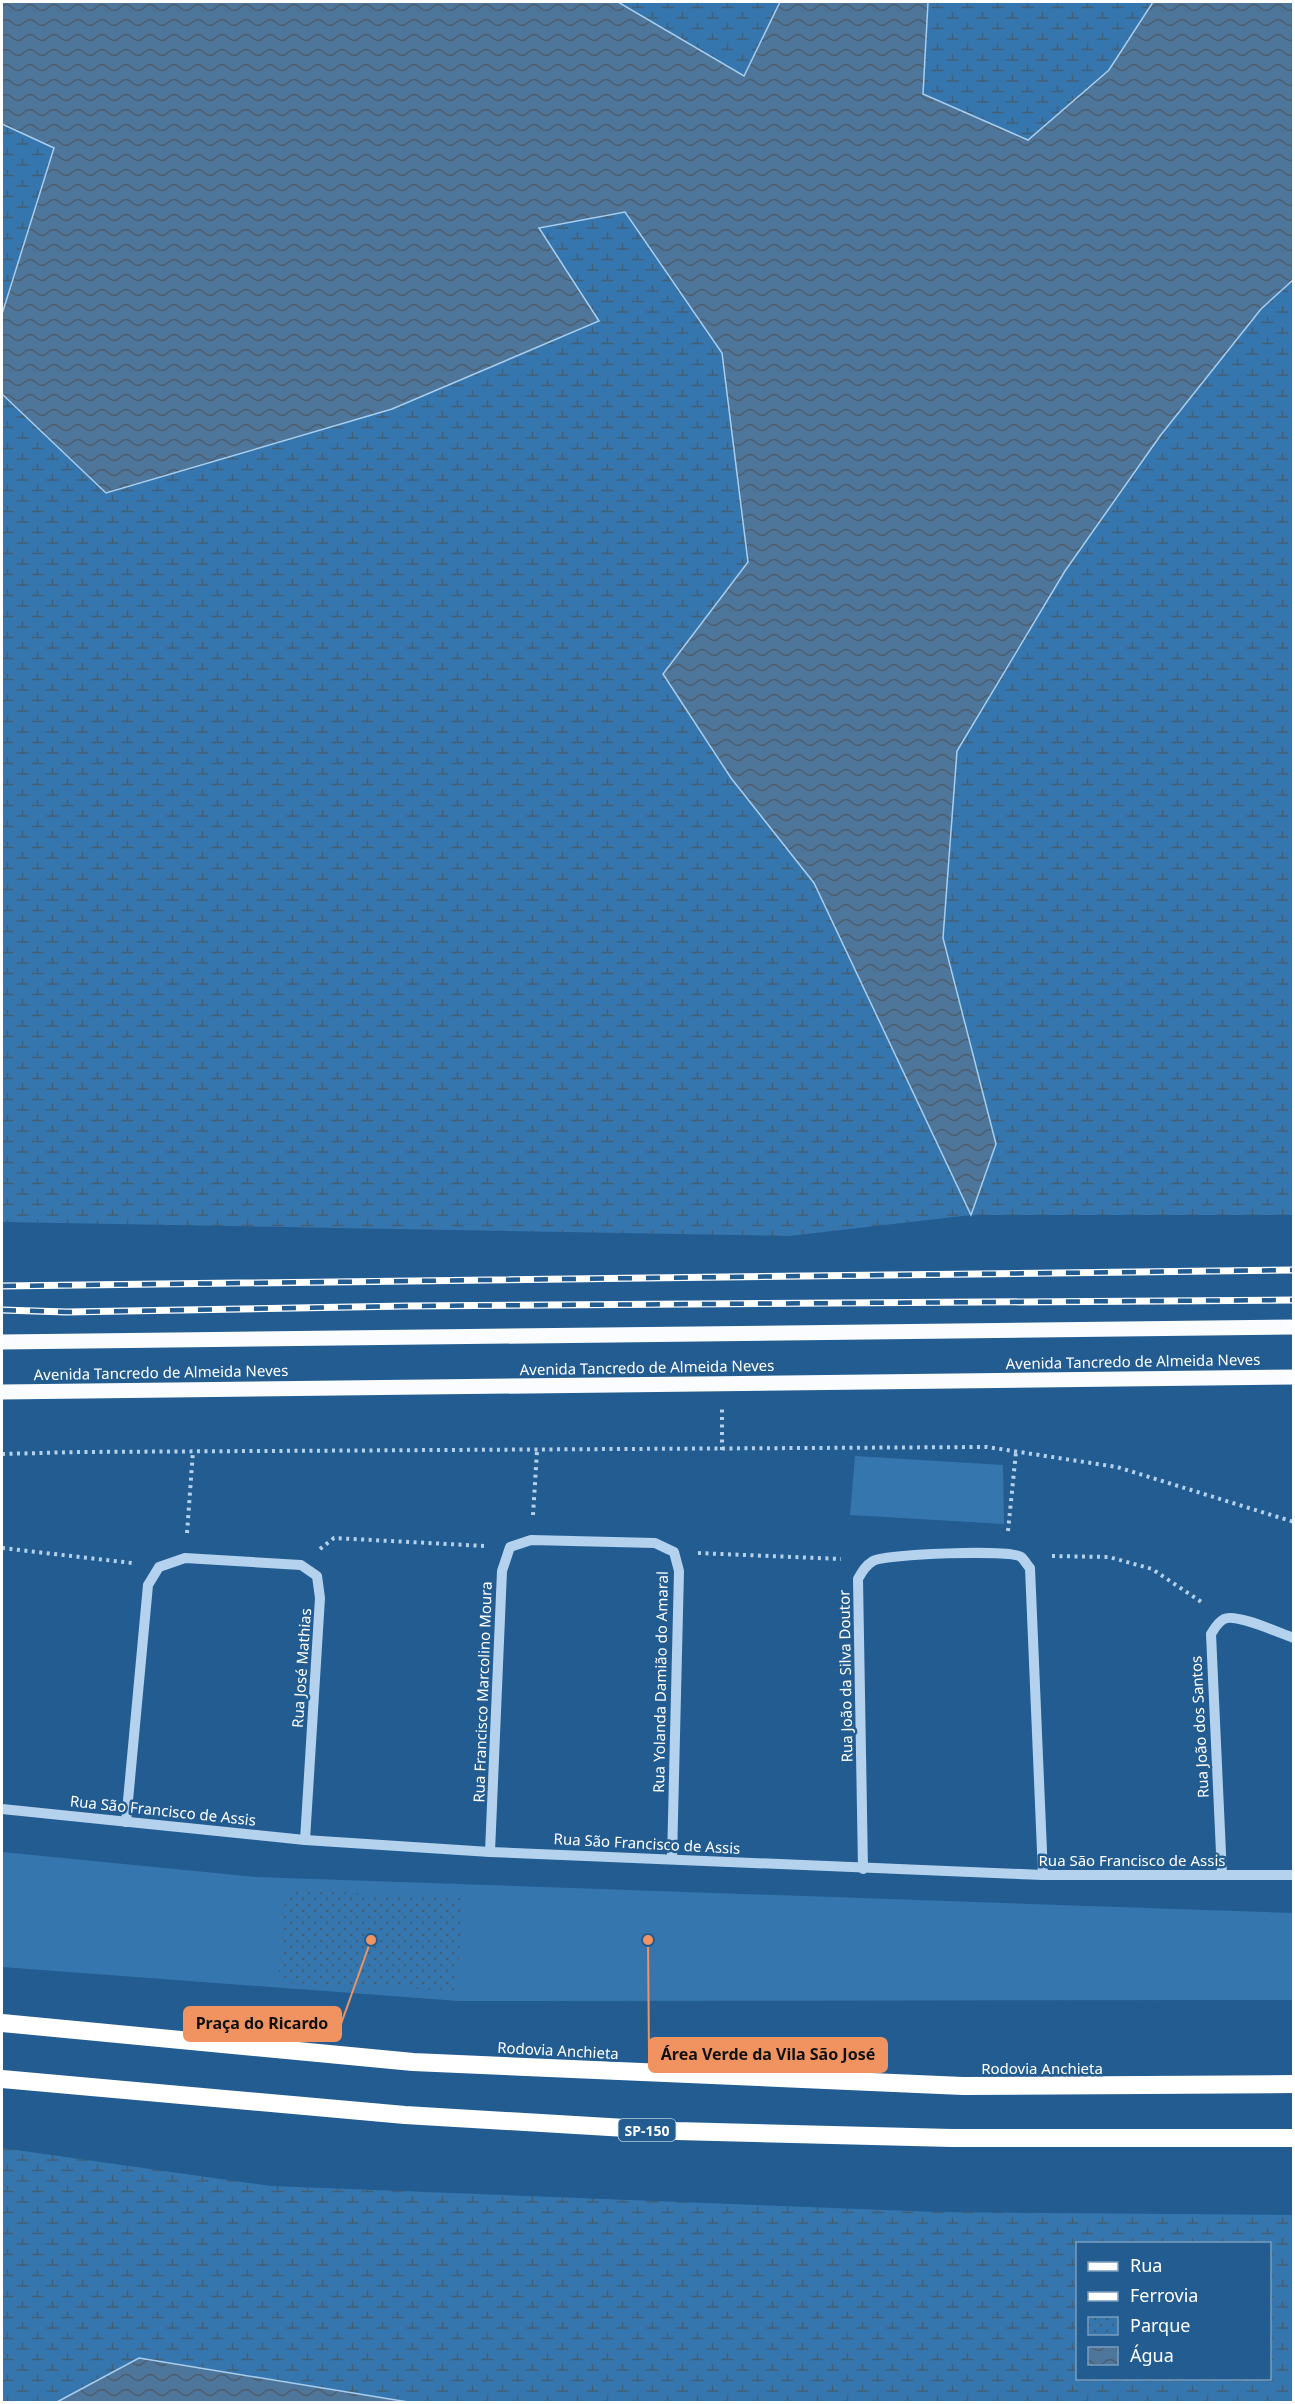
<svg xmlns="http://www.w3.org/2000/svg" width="1295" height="2404" viewBox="0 0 1295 2404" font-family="'Noto Sans',sans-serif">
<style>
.green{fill:#3676ae}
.wetland{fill:url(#wetland-marsh);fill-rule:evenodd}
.park{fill:url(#park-dots)}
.water{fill:url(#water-waves);stroke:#a8ceee;stroke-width:1.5}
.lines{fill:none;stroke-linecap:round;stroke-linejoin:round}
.path{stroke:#b4d2ed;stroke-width:4;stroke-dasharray:3 4.5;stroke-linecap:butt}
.minor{stroke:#b4d2ed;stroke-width:10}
.major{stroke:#fafcff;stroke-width:15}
.highway{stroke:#fff;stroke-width:18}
.rail-casing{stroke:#fff;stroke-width:7}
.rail{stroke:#225c91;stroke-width:4.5;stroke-dasharray:14;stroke-linecap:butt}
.labels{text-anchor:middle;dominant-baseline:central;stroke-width:5;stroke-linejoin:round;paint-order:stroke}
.shield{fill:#225c91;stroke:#bdcede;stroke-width:1.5}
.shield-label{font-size:14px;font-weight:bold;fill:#fff}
.street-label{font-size:15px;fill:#fff;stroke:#225c91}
.leader{fill:none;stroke:#f09361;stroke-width:2}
.callout-dot{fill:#f09361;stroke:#225c91;stroke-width:2}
.callout{fill:#f09361;stroke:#f09361;stroke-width:2}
.callout-label{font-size:16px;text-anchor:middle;font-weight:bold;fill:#111}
</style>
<defs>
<pattern id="wetland-marsh" width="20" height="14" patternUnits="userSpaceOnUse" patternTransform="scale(1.5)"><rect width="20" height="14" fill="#3676ae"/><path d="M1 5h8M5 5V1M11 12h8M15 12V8" fill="none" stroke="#425f78"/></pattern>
<pattern id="park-dots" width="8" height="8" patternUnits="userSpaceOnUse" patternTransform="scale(1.5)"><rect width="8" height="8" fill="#3676ae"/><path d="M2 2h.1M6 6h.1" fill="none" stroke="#425f78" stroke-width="1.8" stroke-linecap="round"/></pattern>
<pattern id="water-waves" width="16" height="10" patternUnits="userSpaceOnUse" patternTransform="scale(1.5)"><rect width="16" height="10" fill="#4e759a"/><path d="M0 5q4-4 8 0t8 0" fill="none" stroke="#4d5e6f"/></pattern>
</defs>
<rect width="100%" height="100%" fill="#225c91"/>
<g class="green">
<polygon points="855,1456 1003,1465 1004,1524 850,1515"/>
<polygon points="2,1852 256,1877 1293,1913 1293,2000 459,2001 2,1967"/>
</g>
<g class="wetland">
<polygon points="618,2 780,2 744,76"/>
<polygon points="928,2 1153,2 1109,70 1028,140 923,94"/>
<polygon points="2,124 54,147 2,314"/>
<polygon points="625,212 722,353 748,562 663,674 731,778 814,883 971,1214 996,1144 943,938 957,751 1065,571 1160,436 1261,309 1293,280 1293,1215 971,1215 789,1236 2,1222 2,394 106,493 599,321 538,228"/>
<path d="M2,2148L271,2186L936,2212L1293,2215V2402H408L139,2358L57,2402H2ZM1078,2244H1270V2378H1078Z"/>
</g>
<polygon class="park" points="286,1890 464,1898 456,1991 278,1982"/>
<g class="water">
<polygon points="2,2 618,2 744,76 780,2 928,2 923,94 1028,140 1109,70 1153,2 1293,2 1293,280 1261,309 1160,436 1065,571 957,751 943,938 996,1144 971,1215 814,883 731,778 663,674 748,562 722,353 625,212 539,228 599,321 392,409 106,493 2,394 2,314 54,148 2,124"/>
<polygon points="139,2358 408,2402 57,2402"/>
</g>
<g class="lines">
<g class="path">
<polyline points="722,1450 722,1409"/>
<polyline points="2,1454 78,1452 987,1447 1117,1467 1294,1522"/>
<polyline points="533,1515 537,1451"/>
<polyline points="1008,1531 1016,1452"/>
<polyline points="187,1533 193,1451"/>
<polyline points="2,1548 132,1563"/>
<polyline points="320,1549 334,1538 485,1546"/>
<polyline points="698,1553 841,1559"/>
<polyline points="1052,1556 1109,1557 1152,1569 1203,1603"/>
</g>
<g class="minor">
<polyline points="2,1809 305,1840 490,1852 1043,1875 1294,1875"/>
<polyline points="126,1822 148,1585 159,1567 185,1558 301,1565 317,1576 320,1598 305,1840"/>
<polyline points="490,1852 502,1571 510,1547 531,1540 655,1543 674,1552 679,1571 672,1859"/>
<path d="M863,1869L858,1579C862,1572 865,1566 873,1561C885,1554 1011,1549 1021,1557C1024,1559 1027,1565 1030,1568L1043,1875"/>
<path d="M1222,1875L1211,1634C1215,1628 1217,1623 1224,1619C1236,1613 1279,1633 1294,1638"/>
</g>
<g class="major">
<polyline points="2,1342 1294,1327"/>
<polyline points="2,1392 1294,1377"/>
</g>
<g class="highway">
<polyline points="2,2023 413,2062 963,2086 1294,2084"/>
<polyline points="2,2079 405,2115 676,2131 952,2138 1294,2138"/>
</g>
<g class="rail-casing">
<g id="rail">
<polyline points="2,1286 1294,1270"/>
<polyline points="2,1310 67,1312 406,1306 1294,1300"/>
</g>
</g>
<use href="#rail" class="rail"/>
</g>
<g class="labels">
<rect class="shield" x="618.5" y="2119" width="57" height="22" rx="4.5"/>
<g class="shield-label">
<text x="647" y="2130">SP-150</text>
</g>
<g class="street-label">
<text transform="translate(1133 1361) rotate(-1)">Avenida Tancredo de Almeida Neves</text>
<text transform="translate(647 1367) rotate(-1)">Avenida Tancredo de Almeida Neves</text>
<text transform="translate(161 1372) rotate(-1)">Avenida Tancredo de Almeida Neves</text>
<text transform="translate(301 1668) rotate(-86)">Rua José Mathias</text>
<text transform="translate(845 1676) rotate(-91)">Rua João da Silva Doutor</text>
<text transform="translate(660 1682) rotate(-89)">Rua Yolanda Damião do Amaral</text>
<text transform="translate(482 1692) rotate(-88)">Rua Francisco Marcolino Moura</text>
<text transform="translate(1199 1727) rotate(-93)">Rua João dos Santos</text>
<text transform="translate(163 1810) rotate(6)">Rua São Francisco de Assis</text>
<text transform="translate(647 1843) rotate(3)">Rua São Francisco de Assis</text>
<text x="1132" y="1860">Rua São Francisco de Assis</text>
<text transform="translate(558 2050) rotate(3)">Rodovia Anchieta</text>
<text x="1042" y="2068">Rodovia Anchieta</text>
</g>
</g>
<path class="leader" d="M371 1940L341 2024M648 1940L649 2055"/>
<g class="callout-dot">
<circle cx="371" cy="1940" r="6"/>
<circle cx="648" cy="1940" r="6"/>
</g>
<g class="callout">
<rect x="184" y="2007" width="157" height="34" rx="6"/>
<rect x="649" y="2038" width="238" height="34" rx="6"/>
</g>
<g class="callout-label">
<text x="262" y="2029">Praça do Ricardo</text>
<text x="768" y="2060">Área Verde da Vila São José</text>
</g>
<rect width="1295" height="2404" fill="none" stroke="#ffffff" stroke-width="6"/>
<rect x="1076" y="2242" width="195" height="138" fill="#225c91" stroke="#7a9dbd" stroke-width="1.5"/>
<rect x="1088" y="2262" width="30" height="9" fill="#fafcff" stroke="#7a9dbd" stroke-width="1.5"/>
<text x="1130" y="2272" font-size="18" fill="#ffffff">Rua</text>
<rect x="1088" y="2292" width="30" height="9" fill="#ffffff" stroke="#7a9dbd" stroke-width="1.5"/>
<text x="1130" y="2302" font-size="18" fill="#ffffff">Ferrovia</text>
<rect x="1088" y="2317" width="30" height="18" fill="url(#park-dots)" stroke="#7a9dbd" stroke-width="1.5"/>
<text x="1130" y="2332" font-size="18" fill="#ffffff">Parque</text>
<rect x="1088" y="2347" width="30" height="18" fill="url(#water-waves)" stroke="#7a9dbd" stroke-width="1.5"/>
<text x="1130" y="2362" font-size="18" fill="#ffffff">Água</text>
</svg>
